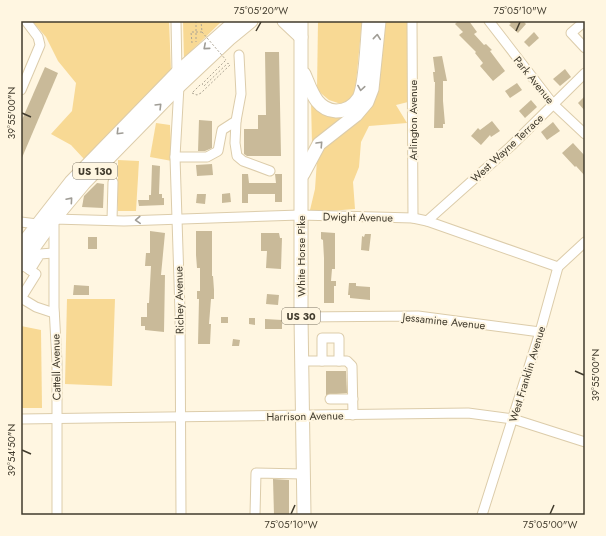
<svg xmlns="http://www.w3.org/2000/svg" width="606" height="536" viewBox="0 0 606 536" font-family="Jost,sans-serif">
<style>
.green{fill:#f8d994}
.building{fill:#c9ba99}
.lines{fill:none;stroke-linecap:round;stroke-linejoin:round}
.minor-casing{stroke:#dcccaa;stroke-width:11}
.highway-casing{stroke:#dcccaa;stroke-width:15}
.path{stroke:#aca493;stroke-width:1;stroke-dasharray:2 2;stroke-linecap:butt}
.minor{stroke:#fff;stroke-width:9}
.highway{stroke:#fff;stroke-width:13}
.path-bridge{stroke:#aca493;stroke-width:1;stroke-dasharray:2 2;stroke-linecap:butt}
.oneway{stroke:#a09d96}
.ticks{fill:none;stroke:#413b2d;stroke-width:1.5}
.labels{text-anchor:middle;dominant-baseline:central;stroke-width:4;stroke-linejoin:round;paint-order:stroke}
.shield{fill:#fff6e1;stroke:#7a7363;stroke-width:1}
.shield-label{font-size:10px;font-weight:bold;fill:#413b2d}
.street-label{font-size:11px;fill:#413b2d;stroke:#fff6e1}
.neatline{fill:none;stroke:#413b2d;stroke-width:1.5}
.ticks-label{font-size:10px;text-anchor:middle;fill:#413b2d}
</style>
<rect width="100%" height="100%" fill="#fff6e1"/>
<g class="green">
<polygon points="32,21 169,21 171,71 84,159 71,145 51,134 72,111 76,83 58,61 46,37"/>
<polygon points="183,21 222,21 184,58"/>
<polygon points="318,21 362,21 355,93 344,105 329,100 317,90"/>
<polygon points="383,21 407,21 408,102 396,105 407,123 369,126 361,142 359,167 353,182 355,209 329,211 310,210 315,189 317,160 325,144 349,124"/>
<polygon points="311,101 348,116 312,144"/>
<polygon points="156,123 170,125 172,161 150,157"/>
<polygon points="118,160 139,161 136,211 118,211"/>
<polygon points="67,299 115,299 112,386 65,384"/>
<polygon points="21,326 41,330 42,408 21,408"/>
</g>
<g class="building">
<polygon points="458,21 469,21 477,32 474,34 484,45 486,44 492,50 490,51 505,71 493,81 480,66 483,63 475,53 476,52 459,35 463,32 455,24"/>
<polygon points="508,21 523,21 526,24 518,33 509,25 511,24"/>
<polygon points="534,32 539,38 529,47 524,42"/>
<polygon points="265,52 279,52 281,156 247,156 244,154 244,129 258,129 258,115 266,115"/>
<polygon points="442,56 447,81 443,81 443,101 445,124 443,124 443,128 434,128 435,82 434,82 433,72 435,72 433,57"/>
<polygon points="45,67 58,73 21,160 21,122"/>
<polygon points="565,69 571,77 560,86 553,79"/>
<polygon points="517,83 522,90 510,98 505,91"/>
<polygon points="585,96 585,111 578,103"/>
<polygon points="531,100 537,107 525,118 519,111"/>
<polygon points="199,120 212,121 212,148 205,151 198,151"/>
<polygon points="492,121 500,131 491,137 490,135 481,145 471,136 478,128 480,130"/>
<polygon points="553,122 560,131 547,140 541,132"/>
<polygon points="573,143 585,156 585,176 576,166 575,167 562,153"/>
<polygon points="212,164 213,175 197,176 196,165"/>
<polygon points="152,165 160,166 159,194 162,194 162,198 164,198 164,205 139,206 138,200 149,200 149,195 151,195"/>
<polygon points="242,174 248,174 249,183 276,183 275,174 282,174 282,202 275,202 275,194 248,194 248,203 242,203"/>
<polygon points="97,183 104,184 103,208 82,207 84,196"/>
<polygon points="230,193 231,202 222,203 222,194"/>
<polygon points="197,194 206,194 205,204 196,203"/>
<polygon points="150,231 165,233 161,275 165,275 164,332 145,330 145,326 141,326 141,317 147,317 147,303 149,303 151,266 145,266 146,253 150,253"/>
<polygon points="196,231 212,231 212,276 213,276 214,290 214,299 211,299 209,324 211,324 210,344 198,344 199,299 197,299 197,291 200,291 200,268 197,268 196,255"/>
<polygon points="321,232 335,233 335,269 332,269 331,281 336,281 336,286 334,286 334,303 324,303 324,258 323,240 321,239"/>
<polygon points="261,233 279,233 280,238 282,238 281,269 266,268 267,251 261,251"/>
<polygon points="365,234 371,234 369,251 361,250 362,236 364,237"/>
<rect x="88" y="237" width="9" height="12"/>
<polygon points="349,283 356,283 356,286 370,287 370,300 350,298 350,295 348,295"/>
<polygon points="74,285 89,286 89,295 73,295"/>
<polygon points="267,294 279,295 278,305 266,304"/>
<rect x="221" y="317" width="7" height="6"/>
<polygon points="249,318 255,318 255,325 249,324"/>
<polygon points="265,319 282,320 282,329 265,329"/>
<polygon points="233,339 240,340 239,346 232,346"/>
<polygon points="326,371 346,371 347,393 326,395"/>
<polygon points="273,479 289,480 289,515 274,515"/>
</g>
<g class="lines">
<g class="minor-casing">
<g id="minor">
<polyline points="176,21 177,73"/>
<polyline points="412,21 413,218"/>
<polyline points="489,21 553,104 585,134"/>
<polyline points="585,21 571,33 585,48"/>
<polyline points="179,86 175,157 180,312 181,515"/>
<polyline points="21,90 40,45 38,37 26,21"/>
<polyline points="236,121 235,143 237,156 243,161 270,171"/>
<polyline points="175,157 207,157 218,151 222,130 236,121 241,94 239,55"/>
<polyline points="112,220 113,182"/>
<polyline points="427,221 511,146 585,73"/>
<polyline points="21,222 37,224"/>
<polyline points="30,270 40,254 53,253"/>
<polyline points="21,298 36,274 21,264"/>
<polyline points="21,298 36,307 54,313"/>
<polyline points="301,317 418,316 540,332"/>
<polyline points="302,361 347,361 352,366 353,415"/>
<polyline points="322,361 322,338 339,338 339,361"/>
<polyline points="330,399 353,399"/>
<polyline points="21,419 468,413 513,419 585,442"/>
<polyline points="57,515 57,362 54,307 54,219 124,221 300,215 413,218 427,221 558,267"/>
<polyline points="255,515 256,473 303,474"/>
<polyline points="482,515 540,332 558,267 585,242"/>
</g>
</g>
<g class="highway-casing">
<g id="highway">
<polyline points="284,21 301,37"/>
<polyline points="301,21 301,317 304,515"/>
<path d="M304,74C311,90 316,110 336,111C346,111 354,106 359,98C366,85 367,38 369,21"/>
<polyline points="303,174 319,144 356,115 367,102 372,89 379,21"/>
<polyline points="21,246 71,182 177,73 236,21"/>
<polyline points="21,265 54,219 84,183 179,86 229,39 251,21"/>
</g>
</g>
<g class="path">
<polyline points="192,43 191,32 202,32 201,21"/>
<polyline points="193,92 201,84"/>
<polyline points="192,93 197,95 201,93 230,65 228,63 204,86 202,84 226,60"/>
</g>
<use href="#minor" class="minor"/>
<use href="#highway" class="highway"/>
<g class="path-bridge">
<polyline points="196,21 196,42"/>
<polyline points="202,32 226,60"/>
</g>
</g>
<defs><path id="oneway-chevron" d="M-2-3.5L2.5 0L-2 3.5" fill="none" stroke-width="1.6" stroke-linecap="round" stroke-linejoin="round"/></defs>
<g class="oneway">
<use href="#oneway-chevron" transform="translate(377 37) rotate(-84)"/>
<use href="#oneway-chevron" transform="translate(206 47) rotate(139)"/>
<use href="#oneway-chevron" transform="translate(361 88) rotate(99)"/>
<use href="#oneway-chevron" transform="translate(159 106) rotate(-45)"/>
<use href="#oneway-chevron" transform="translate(119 132) rotate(135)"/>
<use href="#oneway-chevron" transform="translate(320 144) rotate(-47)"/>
<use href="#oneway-chevron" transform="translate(70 200) rotate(-49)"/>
<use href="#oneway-chevron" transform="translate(138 220) rotate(177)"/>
</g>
<path class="ticks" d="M256,31L261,22M516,31L520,22M22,113L31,117M575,371L584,375M22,450L31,454M291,514L295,505M550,514L554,505"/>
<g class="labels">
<g class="shield">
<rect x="73" y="163" width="44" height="16" rx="3"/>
<rect x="282" y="308" width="38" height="16" rx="3"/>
</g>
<g class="shield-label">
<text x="95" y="171">US 130</text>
<text x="301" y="316">US 30</text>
</g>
<g class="street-label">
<text transform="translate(534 80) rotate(51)">Park Avenue</text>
<text transform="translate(413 120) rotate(-90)">Arlington Avenue</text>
<text transform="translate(507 148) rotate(-43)">West Wayne Terrace</text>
<text transform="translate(358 217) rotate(1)">Dwight Avenue</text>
<text transform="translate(301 256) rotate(-90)">White Horse Pike</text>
<text transform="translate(179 300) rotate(-91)">Richey Avenue</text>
<text transform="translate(444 321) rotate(6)">Jessamine Avenue</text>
<text transform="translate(56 367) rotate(-91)">Cattell Avenue</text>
<text transform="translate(527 374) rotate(-73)">West Franklin Avenue</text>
<text transform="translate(305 416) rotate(-1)">Harrison Avenue</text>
</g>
</g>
<rect width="606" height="536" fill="none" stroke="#fff6e1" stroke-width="44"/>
<rect x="22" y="22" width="562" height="492" class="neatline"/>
<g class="ticks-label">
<text x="261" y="14">75°05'20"W</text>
<text x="520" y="14">75°05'10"W</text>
<text transform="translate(11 113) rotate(-90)" y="4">39°55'00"N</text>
<text transform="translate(595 375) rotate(-90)" y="4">39°55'00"N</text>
<text transform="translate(11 450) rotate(-90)" y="4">39°54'50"N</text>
<text x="291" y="528">75°05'10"W</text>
<text x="550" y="528">75°05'00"W</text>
</g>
</svg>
